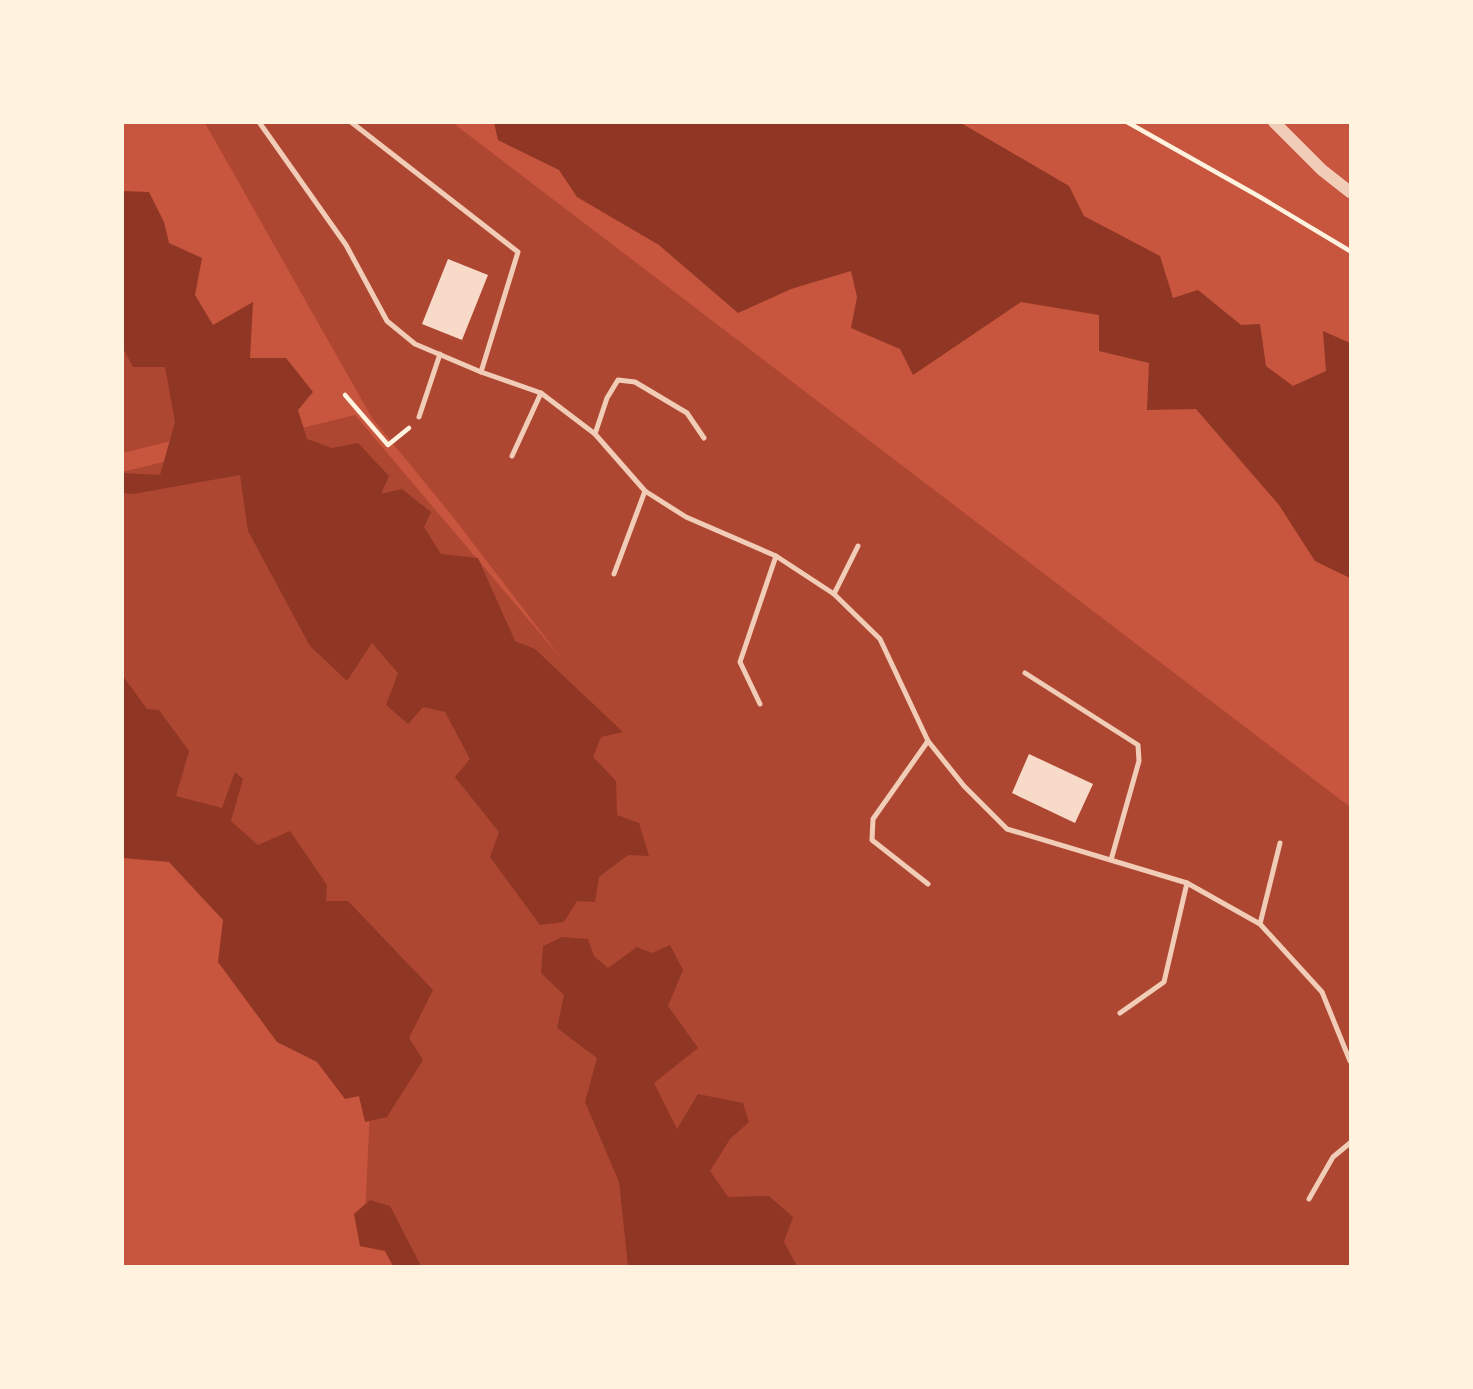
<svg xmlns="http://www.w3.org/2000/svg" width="1473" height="1389" viewBox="0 0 1473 1389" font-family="'Noto Sans',sans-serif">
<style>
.green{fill:#ae4732}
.water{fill:#8f3625}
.building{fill:#f7dbc8}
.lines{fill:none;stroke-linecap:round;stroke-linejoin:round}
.path{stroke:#fff3e0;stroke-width:4.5}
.service{stroke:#f1ccb7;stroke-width:5}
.tertiary{stroke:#f1ccb7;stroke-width:12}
</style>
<rect width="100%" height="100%" fill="#c8553d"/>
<g class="green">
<polygon points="205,123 453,123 1350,807 1350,1266 397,1266 365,1217 374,1022 123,763 122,472 355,415 561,658 453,517 372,418"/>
<polygon points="123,234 258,419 123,453"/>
</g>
<g class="water">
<polygon points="494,123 961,123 1069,186 1084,216 1160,256 1173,298 1198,290 1241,325 1260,324 1266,366 1293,386 1326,371 1323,331 1350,343 1350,578 1315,561 1279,505 1196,409 1147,410 1149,363 1099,351 1099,315 1021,302 913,375 900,349 851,328 857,297 851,271 791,289 738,313 659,245 577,197 559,170 498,140"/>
<polygon points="123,191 149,192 164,222 169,243 202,258 195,295 213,325 253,302 250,358 286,358 313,392 298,410 307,439 332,448 358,443 389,476 381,494 402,489 431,512 424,527 441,554 478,558 515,641 535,649 623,732 601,737 593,757 616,781 617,815 639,823 649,856 628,855 599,877 595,902 577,901 564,922 540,925 490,857 499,832 455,777 470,759 445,712 423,707 408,724 386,705 398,673 372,643 347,681 310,646 248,531 240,475 133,494 123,493 123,473 160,475 175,422 165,367 133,367 123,348"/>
<polygon points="123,676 147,709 159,710 189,751 176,796 222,808 235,772 243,779 231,821 258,845 290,831 327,885 326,901 348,901 433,990 409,1038 423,1060 387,1117 365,1122 359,1096 345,1099 317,1062 277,1042 218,962 223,920 169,862 123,858"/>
<polygon points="562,937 588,939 594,956 608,968 637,947 652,953 670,945 683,970 668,1006 698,1048 654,1083 677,1129 698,1094 743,1103 749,1122 730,1139 710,1171 728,1197 769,1196 793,1217 784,1242 797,1266 628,1266 619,1182 585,1102 597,1058 557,1028 564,995 541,973 543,946"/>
<polygon points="370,1200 390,1206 421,1266 393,1266 385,1251 360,1246 354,1214"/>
</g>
<g class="building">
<polygon points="448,259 488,275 462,340 422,324"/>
<polygon points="1029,754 1093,784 1075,823 1012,793"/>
</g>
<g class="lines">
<g class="path">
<polyline points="1127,122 1260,197 1350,251"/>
<polyline points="345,395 388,445 409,428"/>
</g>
<g class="service">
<polyline points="259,122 346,245 387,321 415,344 481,372 541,393 595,434 645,491 686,517 776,556 834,594 880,639 928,741 964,786 1007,829 1187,883 1260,924 1322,992 1350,1061"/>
<polyline points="351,122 518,252 481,372"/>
<polyline points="419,417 440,354"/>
<polyline points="595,434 607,398 618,380 635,382 687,413 704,438"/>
<polyline points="512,456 541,393"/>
<polyline points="614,574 645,491"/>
<polyline points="834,594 858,546"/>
<polyline points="1025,673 1138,745 1139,761 1111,860"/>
<polyline points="760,704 740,662 776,556"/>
<polyline points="928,741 873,819 872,840 928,884"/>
<polyline points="1260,924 1280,843"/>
<polyline points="1120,1013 1164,982 1187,883"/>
<polyline points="1309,1199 1333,1157 1350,1143"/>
</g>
<polyline class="tertiary" points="1274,122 1322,170 1350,192"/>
</g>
<rect width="1473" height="1389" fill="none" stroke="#fff3e0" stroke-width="248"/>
</svg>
